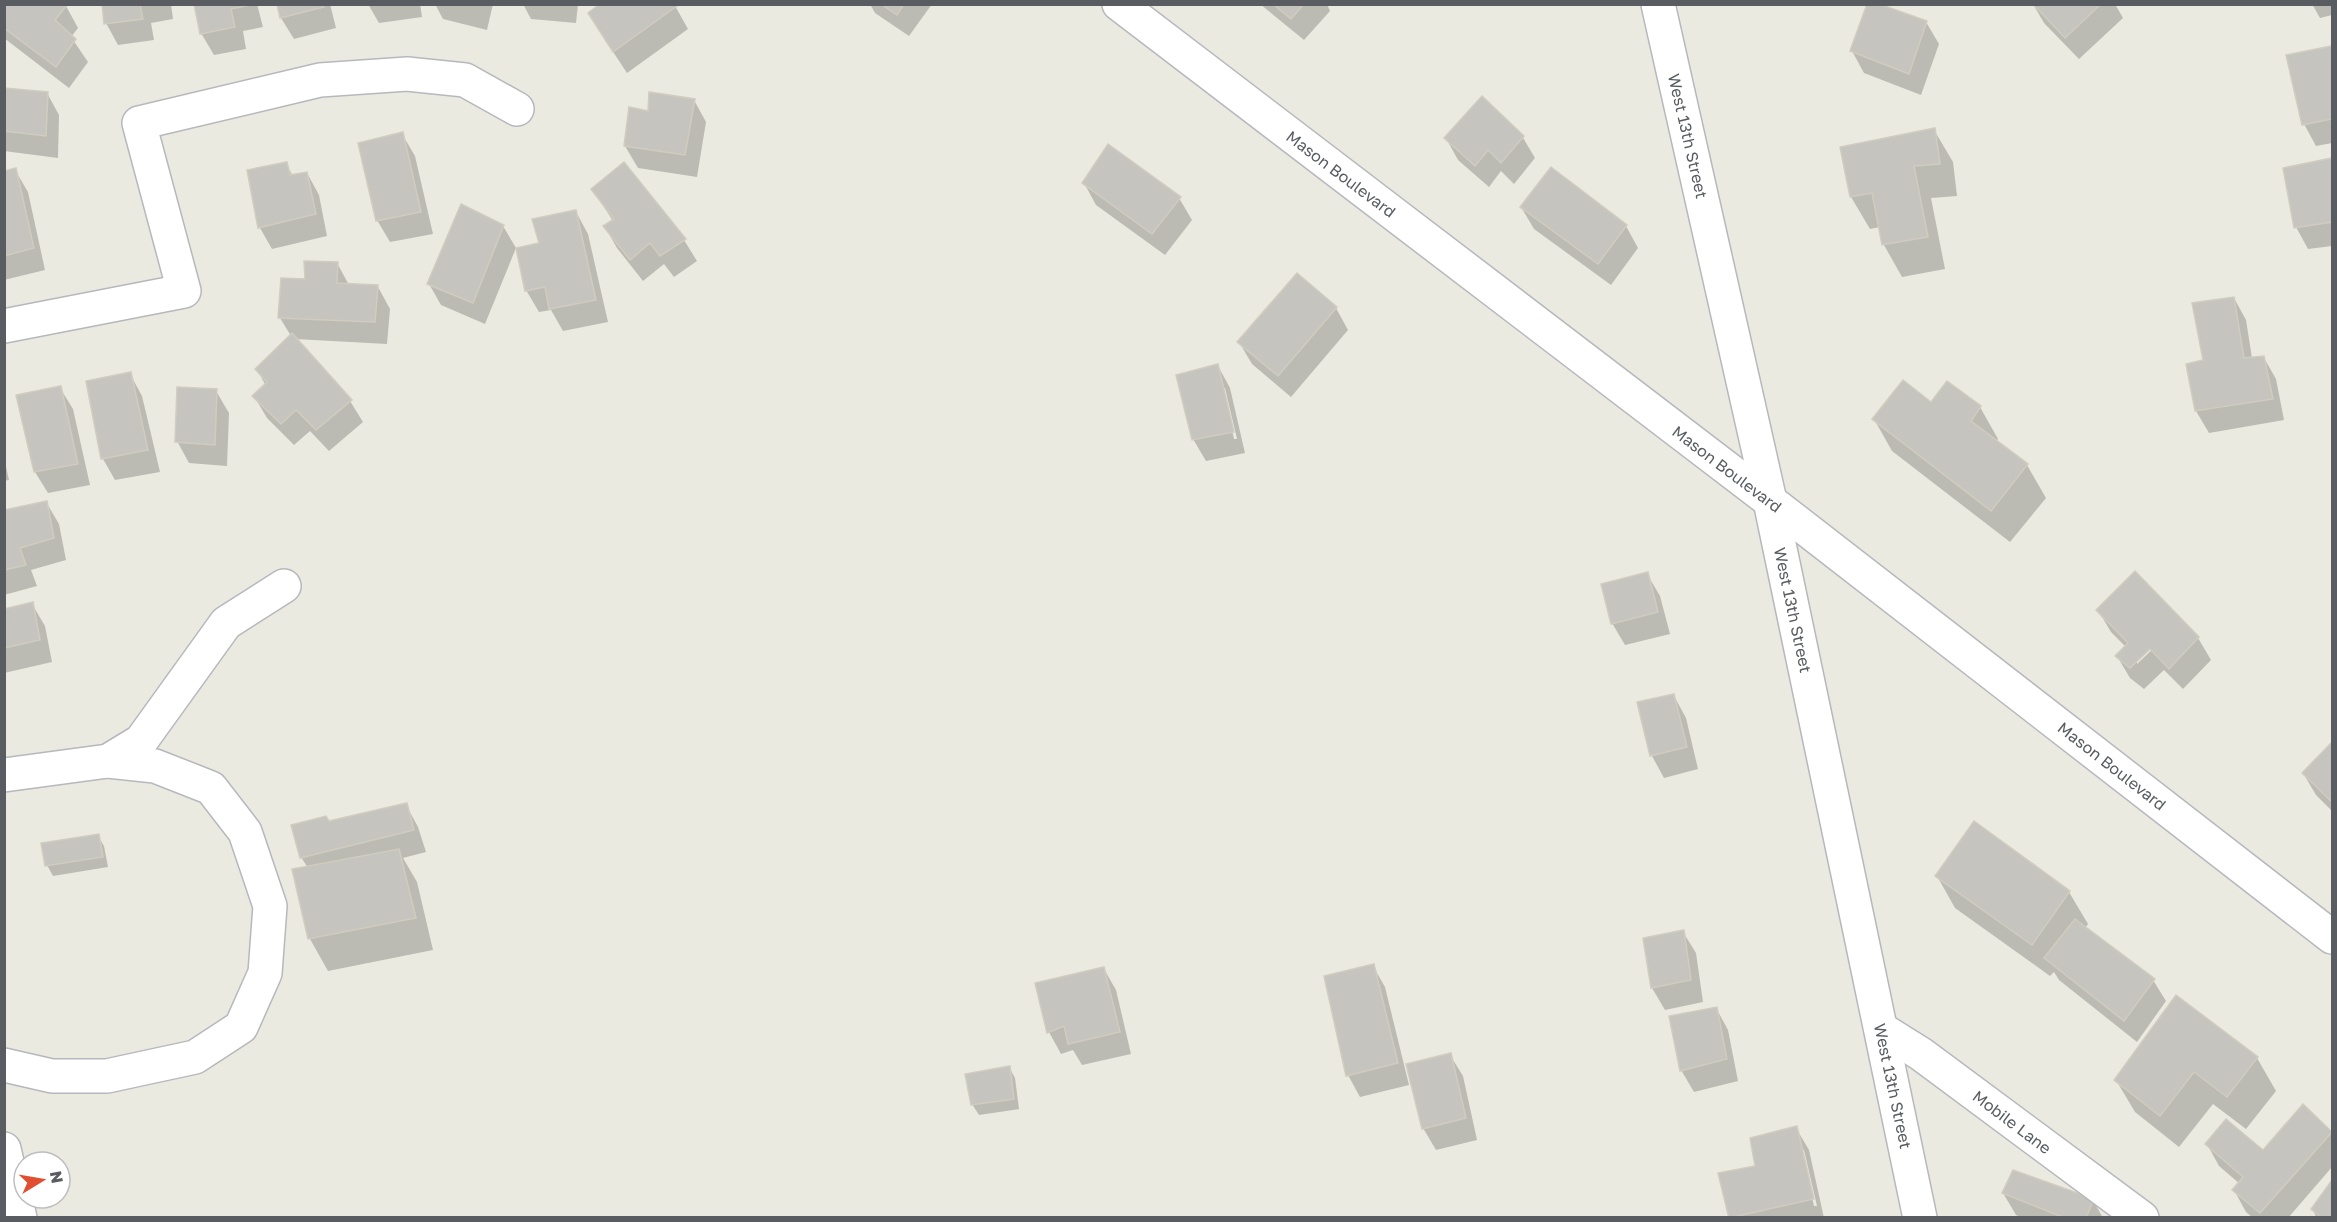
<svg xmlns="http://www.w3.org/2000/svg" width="2337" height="1222" viewBox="0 0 2337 1222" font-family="'Golos Text',sans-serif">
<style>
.shadow{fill:#0003;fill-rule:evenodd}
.building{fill:#c6c4be;stroke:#d0ccbf;stroke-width:1.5}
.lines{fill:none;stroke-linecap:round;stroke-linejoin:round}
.minor-casing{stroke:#b6b8bd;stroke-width:36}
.minor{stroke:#fff;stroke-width:33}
.labels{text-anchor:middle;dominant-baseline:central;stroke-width:5;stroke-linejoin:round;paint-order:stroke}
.street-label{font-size:16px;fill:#595c61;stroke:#fff}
</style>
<rect width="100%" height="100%" fill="#ebeae0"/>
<g class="shadow">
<polygon points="4,4 66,6 78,28 71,37 88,62 69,88 4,38"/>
<polygon points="103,4 171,4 173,19 151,23 154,40 118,45 106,23"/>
<polygon points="196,4 257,4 263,27 243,31 246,49 214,55 201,33"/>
<polygon points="278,4 330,4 336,28 294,39 281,18"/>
<polygon points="368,4 420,4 422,17 379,23"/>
<polygon points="435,4 493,4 487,30 443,19"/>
<polygon points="523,4 578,4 576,23 531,19"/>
<polygon points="674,4 688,29 627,73 602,35"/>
<polygon points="870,4 932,4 909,36 875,13"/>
<polygon points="1260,4 1327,4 1330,11 1304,40"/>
<polygon points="2033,4 2115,4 2123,18 2079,59 2044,23"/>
<polygon points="2312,4 2332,4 2332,15 2320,18"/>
<polygon points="1926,22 1939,44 1921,95 1864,73 1852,51"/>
<polygon points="2332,47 2332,143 2316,146 2304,124 2288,56"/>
<polygon points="4,89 47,93 59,115 58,158 4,151"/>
<polygon points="694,100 706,122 697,177 638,168 625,146 649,112"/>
<polygon points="1934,130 1953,162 1957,196 1931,198 1945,269 1902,277 1884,245 1880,227 1870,229 1851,197 1842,148"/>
<polygon points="402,134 415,156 433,234 390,242 377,220"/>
<polygon points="1522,136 1535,158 1514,184 1501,171 1489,187 1458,160 1446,138"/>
<polygon points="2332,159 2332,246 2308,249 2296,227 2284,169"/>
<polygon points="286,164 293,176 307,173 319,195 327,236 272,249 260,228 249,171"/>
<polygon points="15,170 28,192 45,270 4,280 4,173"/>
<polygon points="1084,183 1179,198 1192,220 1165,255 1096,205"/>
<polygon points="593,190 684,240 697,261 674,277 664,264 643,281 617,248 605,227 613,221"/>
<polygon points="1521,207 1626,226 1638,248 1611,285 1534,229"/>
<polygon points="576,212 588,234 608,322 563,331 551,310 539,312 526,290 541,245"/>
<polygon points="503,226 516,248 485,324 441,305 429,284"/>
<polygon points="337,263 349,285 378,287 390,309 387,344 295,339 350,401 363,422 329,451 310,431 294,445 267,418 254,396 266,386 257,369 291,336 280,318 306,280"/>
<polygon points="2234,298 2246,320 2252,358 2264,358 2276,379 2284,420 2209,433 2196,411 2205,361"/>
<polygon points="1336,308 1348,330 1291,397 1252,364 1239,342"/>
<path d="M1218,366L1230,388L1245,453L1206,461L1193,439ZM1222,388H1225L1237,439H1234Z"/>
<polygon points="130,374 142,396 160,472 115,480 103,459"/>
<polygon points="60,388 73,409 90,485 48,493 35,472"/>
<polygon points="216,391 229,413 227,466 189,463 177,441"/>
<polygon points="1931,404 1980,407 1998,439 1996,442 2027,465 2046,498 2010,542 1892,451 1874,419"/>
<polygon points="4,458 9,480 4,481"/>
<polygon points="46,502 59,524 66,560 31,570 37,586 4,595 4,512"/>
<path d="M2135,573L2198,638L2211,660L2183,689L2164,670L2144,689L2130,678L2117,656L2126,647L2111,632L2098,610ZM2155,643L2157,645L2137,664V660Z"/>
<polygon points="1647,574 1660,596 1670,634 1625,645 1612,623"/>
<polygon points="32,604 45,626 52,662 4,673 4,611"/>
<polygon points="1674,696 1686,718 1698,769 1664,778 1652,756 1639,703"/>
<polygon points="2332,744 2332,811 2316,795 2303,773"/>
<polygon points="406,805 418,827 426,852 403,858 417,882 433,950 328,971 310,939 308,868 301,857 329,822"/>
<polygon points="98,836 104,846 108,867 53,876 47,865"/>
<polygon points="1937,876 2069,892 2088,924 2085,928 2153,980 2166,1001 2137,1042 2059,980 2054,972 2050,976 1955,908"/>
<polygon points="1683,932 1696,953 1703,1002 1665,1010 1652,988"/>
<polygon points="1373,966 1385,987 1409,1085 1360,1097 1348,1075"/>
<polygon points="1104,969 1116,990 1131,1054 1082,1065 1073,1050 1061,1054 1049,1032"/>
<polygon points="2177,997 2257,1058 2276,1091 2246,1129 2213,1104 2179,1147 2135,1112 2116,1080"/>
<polygon points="1716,1008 1728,1030 1738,1081 1694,1092 1681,1070"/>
<polygon points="1450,1055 1463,1076 1477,1140 1436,1150 1423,1128"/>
<polygon points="1009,1067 1015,1078 1019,1109 979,1115 972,1104"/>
<polygon points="2304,1106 2332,1135 2332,1167 2288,1218 2253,1218 2246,1212 2234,1190 2240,1184 2219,1166 2207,1144 2263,1152"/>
<path d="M1796,1128L1809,1150L1824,1218H1731ZM1801,1150H1804L1817,1206H1814Z"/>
<polygon points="2332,1183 2332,1218 2317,1218 2312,1209"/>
<polygon points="2003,1193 2093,1200 2103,1218 2022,1218 2016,1215"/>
</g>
<g class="building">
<polygon points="4,4 67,5 55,20 76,39 56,67 4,28"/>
<polygon points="102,4 140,4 143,19 104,24"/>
<polygon points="194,4 251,4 251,5 231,9 235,27 200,34"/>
<polygon points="277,4 324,4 324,7 280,18"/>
<polygon points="600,4 675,4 677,6 613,52 588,13"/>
<polygon points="881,4 904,4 897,15"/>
<polygon points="1273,4 1304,4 1291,19"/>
<polygon points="1867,4 1879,4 1927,21 1909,74 1850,51"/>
<polygon points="2033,4 2101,4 2065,38"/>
<polygon points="2332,46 2332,119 2302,125 2286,55"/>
<polygon points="4,88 48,92 46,136 4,131"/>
<polygon points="649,92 695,99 685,155 624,146 629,107 648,111"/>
<polygon points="1482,96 1524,136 1501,163 1488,150 1475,166 1444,138"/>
<polygon points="1935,128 1940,164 1914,166 1928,237 1882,245 1872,193 1850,197 1840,147"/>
<polygon points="403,132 421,212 376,221 358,143"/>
<polygon points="1108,144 1181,197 1152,234 1082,183"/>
<polygon points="2332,158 2332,222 2294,228 2283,168"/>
<polygon points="287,162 290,175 307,172 316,214 258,228 247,170"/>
<polygon points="624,162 686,239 660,256 650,243 630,260 603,226 614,219 591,189"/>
<polygon points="1551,167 1627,225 1598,264 1520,207"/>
<polygon points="16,168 34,248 4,256 4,171"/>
<polygon points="461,204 504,225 473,303 427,284"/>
<polygon points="576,210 596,300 549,309 545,287 525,291 516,248 539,243 532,219"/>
<polygon points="304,261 338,262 337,283 378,285 375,322 278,318 281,278 305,279"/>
<polygon points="1297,273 1337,307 1278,376 1237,342"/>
<polygon points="2234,297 2244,358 2264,356 2273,399 2195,411 2186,364 2203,360 2192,303"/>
<polygon points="292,333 352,400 316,430 296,410 281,424 252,396 267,382 255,369"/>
<polygon points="1218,364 1234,432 1192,440 1176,375"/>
<polygon points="131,372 148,450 101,459 86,381"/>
<polygon points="1903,380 1931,402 1947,381 1981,406 1971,421 2028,464 1991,511 1872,419"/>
<polygon points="61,386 78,464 34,472 16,395"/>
<polygon points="177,387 217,389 215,445 175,442"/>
<polygon points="47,501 54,538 20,548 26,565 4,570 4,510"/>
<polygon points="2135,571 2199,637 2169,669 2150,649 2130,668 2115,656 2128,643 2096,610"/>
<polygon points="1648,572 1658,612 1611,624 1601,584"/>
<polygon points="33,602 40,640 4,648 4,609"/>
<polygon points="1674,694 1687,747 1650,756 1637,702"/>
<polygon points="2332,742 2332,802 2302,773"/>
<polygon points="407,803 414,830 300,858 291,825 326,816 329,821"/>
<polygon points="1974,821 2070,891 2032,945 1935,876"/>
<polygon points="99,834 103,857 45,866 41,843"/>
<polygon points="399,849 416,918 308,939 292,869"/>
<polygon points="2075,919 2155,979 2124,1021 2044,958"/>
<polygon points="1684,930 1691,980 1651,988 1643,938"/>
<polygon points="1374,964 1398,1063 1346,1076 1324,976"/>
<polygon points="1104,967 1120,1032 1068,1044 1064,1026 1047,1033 1035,983"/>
<polygon points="2176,995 2258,1057 2227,1097 2194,1072 2160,1116 2114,1080"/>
<polygon points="1717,1007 1727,1059 1680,1071 1669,1016"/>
<polygon points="1451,1053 1466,1118 1422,1129 1406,1064"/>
<polygon points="1010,1066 1014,1099 971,1105 965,1074"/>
<polygon points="2303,1104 2332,1132 2260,1213 2232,1190 2243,1177 2205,1144 2226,1119 2263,1150"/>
<polygon points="1797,1126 1814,1199 1729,1218 1718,1173 1755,1166 1750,1138"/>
<polygon points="2013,1170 2094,1199 2086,1218 2065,1218 2002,1193"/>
<polygon points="2332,1180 2332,1218 2322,1218 2311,1209"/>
</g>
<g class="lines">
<g class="minor-casing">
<g id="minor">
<polyline points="1119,4 1770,501 2332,937"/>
<polyline points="1658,4 1770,501 1920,1218"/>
<polyline points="4,326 184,291 139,123 320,80 407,74 465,80 517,109"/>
<polyline points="4,775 108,761 141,741 226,623 284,586"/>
<polyline points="1881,1029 1921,1054 2142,1218"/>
<polyline points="4,1065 52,1076 107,1076 195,1057 241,1027 265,973 270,906 245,832 211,788 155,766 108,761"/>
<polyline points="4,1149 20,1218"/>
</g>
</g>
<use href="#minor" class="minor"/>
</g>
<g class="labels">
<g class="street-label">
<text transform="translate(1688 136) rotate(77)">West 13th Street</text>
<text transform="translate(1341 174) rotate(37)">Mason Boulevard</text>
<text transform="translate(1727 469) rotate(37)">Mason Boulevard</text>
<text transform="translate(1793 610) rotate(78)">West 13th Street</text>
<text transform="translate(2112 766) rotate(38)">Mason Boulevard</text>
<text transform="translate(1893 1086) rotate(78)">West 13th Street</text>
<text transform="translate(2012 1122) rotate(37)">Mobile Lane</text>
</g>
</g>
<rect width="2337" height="1222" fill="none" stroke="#595c61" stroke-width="12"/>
<g transform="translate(42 1180) rotate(79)"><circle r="28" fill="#ffffff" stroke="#bdbec0" stroke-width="1.5"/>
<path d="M0-4.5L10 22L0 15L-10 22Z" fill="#e04f32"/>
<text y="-9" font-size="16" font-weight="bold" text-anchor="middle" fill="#595c61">N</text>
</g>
</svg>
